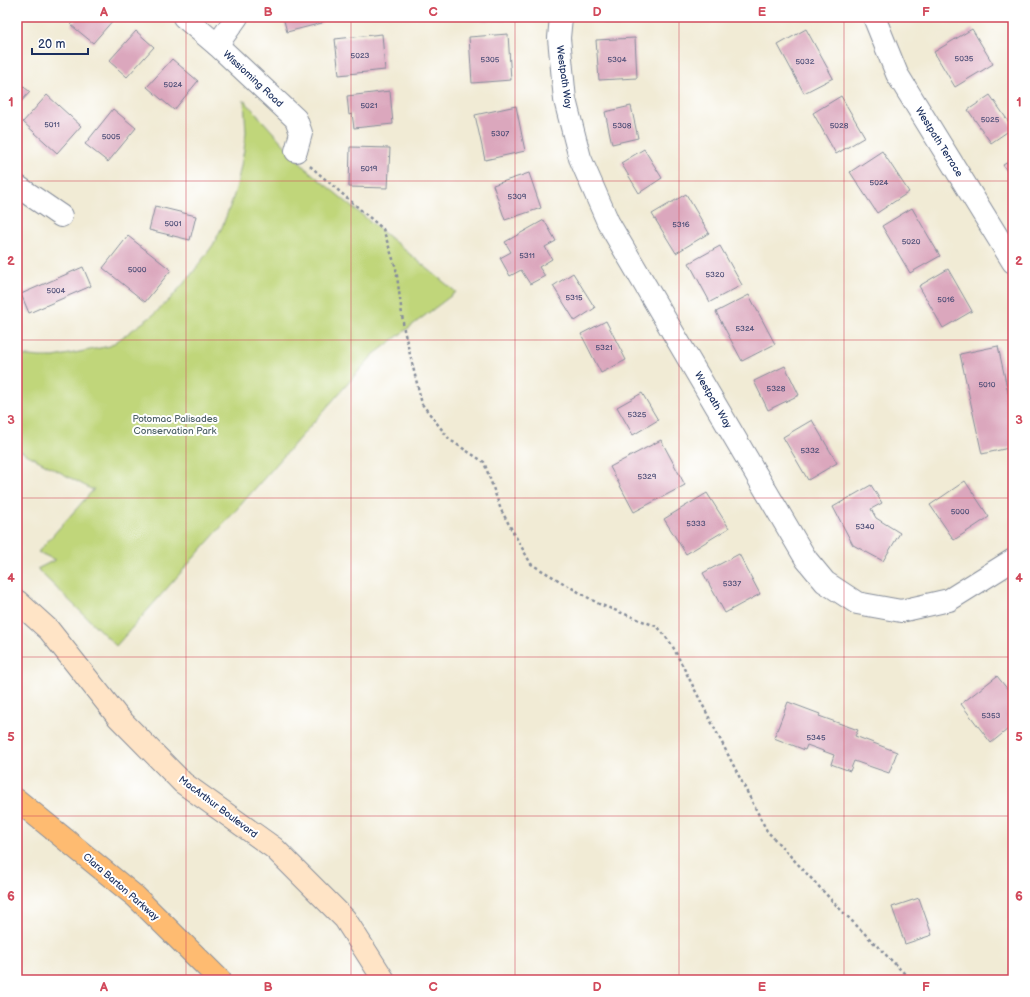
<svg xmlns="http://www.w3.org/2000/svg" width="1030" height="997" viewBox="0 0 1030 997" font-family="'Balsamiq Sans',sans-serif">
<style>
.green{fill:#c0d67a;stroke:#6e826c}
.building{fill:#dba7bd}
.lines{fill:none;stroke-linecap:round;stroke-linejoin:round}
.minor-casing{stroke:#868d9a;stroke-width:24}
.secondary-casing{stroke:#868d9a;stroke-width:24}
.trunk-casing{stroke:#868d9a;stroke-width:24}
.path{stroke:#868d9a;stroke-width:2.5;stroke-dasharray:3 3;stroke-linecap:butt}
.minor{stroke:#fff;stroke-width:22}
.secondary{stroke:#ffe4c6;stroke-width:22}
.trunk{stroke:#febb71;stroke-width:22}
.grid{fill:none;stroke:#d1495b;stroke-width:1;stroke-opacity:0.55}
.labels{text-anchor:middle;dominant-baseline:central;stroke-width:4;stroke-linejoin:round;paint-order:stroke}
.number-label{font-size:8px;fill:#4b4d76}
.street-label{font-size:10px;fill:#1b2f5e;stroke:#fff}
.park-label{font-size:10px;fill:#4d6166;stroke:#fff}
.neatline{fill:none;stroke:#d1495b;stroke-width:1.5}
.grid-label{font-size:13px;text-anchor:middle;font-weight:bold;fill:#d1495b}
</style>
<rect width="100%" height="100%" fill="#fff"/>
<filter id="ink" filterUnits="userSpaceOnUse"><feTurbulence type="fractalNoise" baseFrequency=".025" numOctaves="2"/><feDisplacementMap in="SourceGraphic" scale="8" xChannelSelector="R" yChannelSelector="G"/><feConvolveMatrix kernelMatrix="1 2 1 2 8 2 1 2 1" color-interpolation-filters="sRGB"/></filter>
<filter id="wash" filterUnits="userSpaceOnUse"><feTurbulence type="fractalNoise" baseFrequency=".012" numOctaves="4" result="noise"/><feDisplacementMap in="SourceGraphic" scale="16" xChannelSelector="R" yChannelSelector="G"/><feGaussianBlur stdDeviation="0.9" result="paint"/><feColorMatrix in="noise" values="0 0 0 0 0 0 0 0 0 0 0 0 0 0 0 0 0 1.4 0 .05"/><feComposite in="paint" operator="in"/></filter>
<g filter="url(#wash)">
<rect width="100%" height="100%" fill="#f1ebd5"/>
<polygon class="green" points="244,100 305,168 456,292 373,355 116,646 37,569 55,560 38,552 94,489 91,489 17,449 17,355 40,357 54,357 110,346 152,316 170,299 191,275 213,245 222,227 232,201 237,185 244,150 246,132"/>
<g id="blocks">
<g class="building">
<polygon points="78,17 112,17 114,19 93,43 71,25"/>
<polygon points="283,17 321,17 322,23 287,32"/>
<polygon points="470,17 506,17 506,21 469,20"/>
<polygon points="598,17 622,17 622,22 597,22"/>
<polygon points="806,29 833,78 804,93 778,45"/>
<polygon points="972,29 993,64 955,87 934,52"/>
<polygon points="136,31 154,47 127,77 109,61"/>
<polygon points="382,34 385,70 339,75 335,39"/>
<polygon points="508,34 511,80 472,83 469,37"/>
<polygon points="635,38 637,78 599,80 596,40"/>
<polygon points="172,59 198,81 174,110 147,87"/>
<polygon points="17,81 30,92 17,106"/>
<polygon points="390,91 393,124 354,128 352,114 349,115 347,96"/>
<polygon points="47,95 81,126 57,153 23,122"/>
<polygon points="990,95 1013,128 991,143 968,110"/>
<polygon points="841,96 865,137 836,154 813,113"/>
<polygon points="516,106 525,151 485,160 475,115"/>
<polygon points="631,106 638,138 612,144 605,112"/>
<polygon points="113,109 136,128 108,162 85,144"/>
<polygon points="350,147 390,148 388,188 349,187"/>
<polygon points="644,149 662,178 639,193 621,163"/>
<polygon points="882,151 909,192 877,213 850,172"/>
<polygon points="1013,159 1013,180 1003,165"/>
<polygon points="529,173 541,208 505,220 493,185"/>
<polygon points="686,194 709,233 676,253 652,214"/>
<polygon points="155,206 196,216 190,240 149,230"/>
<polygon points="912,208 940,256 910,273 882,226"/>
<polygon points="544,220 556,241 545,247 552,259 539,267 545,276 530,284 521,270 510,276 500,258 511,252 505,242"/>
<polygon points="128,236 171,270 145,302 103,268"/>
<polygon points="720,246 742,285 710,302 689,263"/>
<polygon points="83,267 91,286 29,313 21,294"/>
<polygon points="948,269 972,311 943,328 919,286"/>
<polygon points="573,273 595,308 575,321 553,286"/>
<polygon points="749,295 775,344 742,361 716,312"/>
<polygon points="606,321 626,360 601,373 581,334"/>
<polygon points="998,346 1013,415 1013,447 982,454 960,354"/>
<polygon points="785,366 799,395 768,410 754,381"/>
<polygon points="642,393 658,420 633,435 617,407"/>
<polygon points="812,420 837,463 808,480 783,437"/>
<polygon points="661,440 685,485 634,512 610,467"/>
<polygon points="965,481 989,517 954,540 930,505"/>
<polygon points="871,485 882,503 871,509 876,518 900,533 883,561 853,545 833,507"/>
<polygon points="707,493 729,528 686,554 664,519"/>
<polygon points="739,554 760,594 725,613 703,573"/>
<polygon points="997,676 1013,696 1013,725 991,743 961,704"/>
<polygon points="788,702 820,714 819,716 858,730 855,736 897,752 889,773 854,761 850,771 831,764 834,755 807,745 805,750 774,738"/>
<polygon points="919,898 932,935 905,944 892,907"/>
</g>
</g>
</g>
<g filter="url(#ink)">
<use href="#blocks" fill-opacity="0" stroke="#868d9a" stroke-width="1"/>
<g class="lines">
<g class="minor-casing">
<g id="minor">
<polyline points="184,17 217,45 296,119 301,133 296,151"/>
<polyline points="561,17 559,38 565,100 580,158 608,222 806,559 825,582 857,603 901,611 949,600 1013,560"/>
<polyline points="874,17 897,74 1013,262"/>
<polyline points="217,45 237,17"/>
<polyline points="17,186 61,216"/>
</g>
</g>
<g class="secondary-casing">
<polyline id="secondary" points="17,601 49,630 118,717 183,783 274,848 345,919 384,980"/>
</g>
<g class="trunk-casing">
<polyline id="trunk" points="17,800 136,897 220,980"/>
</g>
<polyline class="path" points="310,166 383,229 396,268 404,330 422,404 450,440 484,462 501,510 531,564 599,604 658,627 672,645 767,831 836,905 911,980"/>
<use href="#minor" class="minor"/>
<use href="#secondary" class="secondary"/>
<use href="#trunk" class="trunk"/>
</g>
</g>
<path class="grid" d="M186,17V980M351,17V980M515,17V980M679,17V980M844,17V980M17,181H1013M17,340H1013M17,498H1013M17,657H1013M17,816H1013"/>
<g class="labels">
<g class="number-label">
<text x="360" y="55">5023</text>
<text x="964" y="58">5035</text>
<text x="490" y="59">5305</text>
<text x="617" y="59">5304</text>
<text x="805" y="61">5032</text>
<text x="173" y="84">5024</text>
<text x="369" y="105">5021</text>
<text x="990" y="119">5025</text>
<text x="52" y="124">5011</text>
<text x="622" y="125">5308</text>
<text x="839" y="125">5028</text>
<text x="500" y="133">5307</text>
<text x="111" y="136">5005</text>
<text x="369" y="168">5019</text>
<text x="879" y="182">5024</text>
<text x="517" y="196">5309</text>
<text x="173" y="223">5001</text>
<text x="681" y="224">5316</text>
<text x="911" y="241">5020</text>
<text x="527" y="255">5311</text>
<text x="137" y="269">5000</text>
<text x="715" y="274">5320</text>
<text x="56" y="290">5004</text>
<text x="574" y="297">5315</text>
<text x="946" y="299">5016</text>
<text x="745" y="328">5324</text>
<text x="604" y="347">5321</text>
<text x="987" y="384">5010</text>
<text x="776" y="388">5328</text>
<text x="637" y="414">5325</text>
<text x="810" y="450">5332</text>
<text x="647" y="476">5329</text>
<text x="960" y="511">5000</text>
<text x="696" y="523">5333</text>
<text x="865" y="526">5340</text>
<text x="732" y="583">5337</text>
<text x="991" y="715">5353</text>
<text x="816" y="737">5345</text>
</g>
<g class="street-label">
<text transform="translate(564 77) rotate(82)">Westpath Way</text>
<text transform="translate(253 79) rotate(43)">Wissioming Road</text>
<text transform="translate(939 142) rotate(58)">Westpath Terrace</text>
<text transform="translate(713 400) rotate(60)">Westpath Way</text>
<text transform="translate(218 807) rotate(37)">MacArthur Boulevard</text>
<text transform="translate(121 887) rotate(41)">Clara Barton Parkway</text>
</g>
<g class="park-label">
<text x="175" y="419">Potomac Palisades<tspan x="175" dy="12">Conservation Park</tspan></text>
</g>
</g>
<rect width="1030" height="997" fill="none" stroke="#fff" stroke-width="44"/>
<path d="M32 48v6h56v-6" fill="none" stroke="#1b2f5e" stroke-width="2"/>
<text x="38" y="48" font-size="12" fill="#1b2f5e" stroke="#ffffff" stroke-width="3" paint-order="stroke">20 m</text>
<rect x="22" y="22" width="986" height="953" class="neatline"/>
<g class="grid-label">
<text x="104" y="16">A</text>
<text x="268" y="16">B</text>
<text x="433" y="16">C</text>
<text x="597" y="16">D</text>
<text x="762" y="16">E</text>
<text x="926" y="16">F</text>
<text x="11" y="106">1</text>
<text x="1019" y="106">1</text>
<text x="11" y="265">2</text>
<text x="1019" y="265">2</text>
<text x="11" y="424">3</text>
<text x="1019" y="424">3</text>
<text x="11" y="582">4</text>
<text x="1019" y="582">4</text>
<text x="11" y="741">5</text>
<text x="1019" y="741">5</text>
<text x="11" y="900">6</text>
<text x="1019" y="900">6</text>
<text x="104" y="991">A</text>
<text x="268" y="991">B</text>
<text x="433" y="991">C</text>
<text x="597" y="991">D</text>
<text x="762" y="991">E</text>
<text x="926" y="991">F</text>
</g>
</svg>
